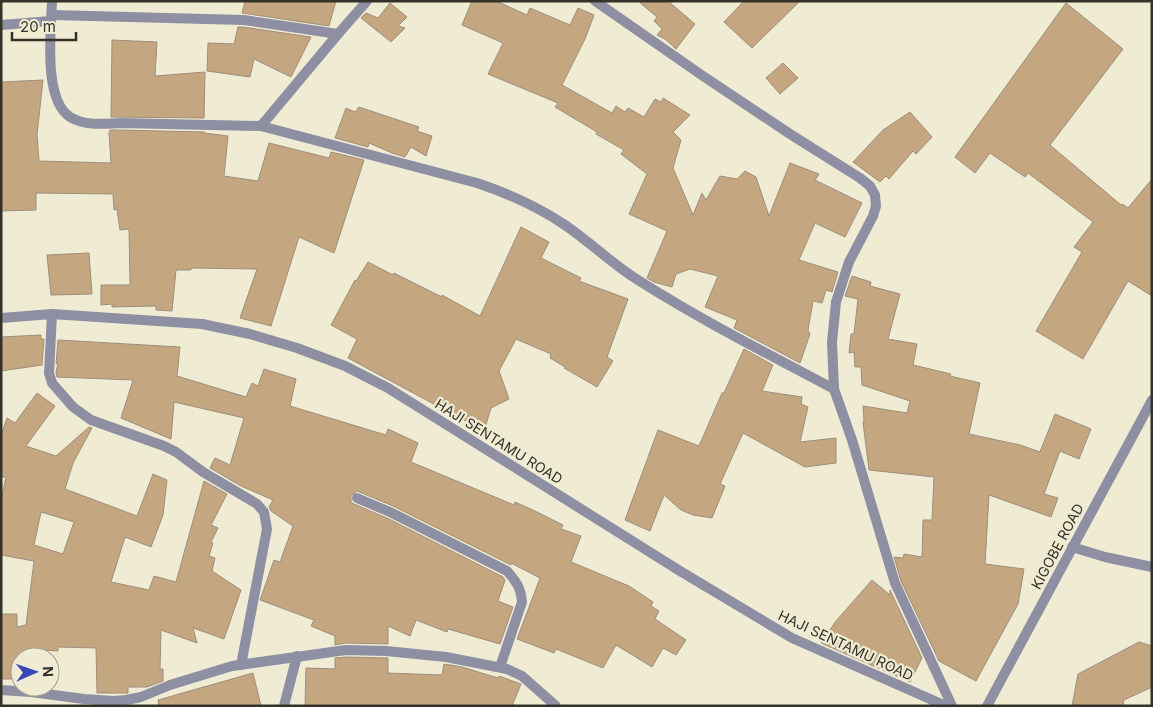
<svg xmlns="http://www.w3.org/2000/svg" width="1153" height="707" viewBox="0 0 1153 707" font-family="Inter,sans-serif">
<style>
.building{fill:#c4a780;stroke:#9d8e7c;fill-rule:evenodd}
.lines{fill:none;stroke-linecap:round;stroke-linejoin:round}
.service{stroke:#8e8fa2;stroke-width:10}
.minor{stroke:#8e8fa2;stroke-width:10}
.tertiary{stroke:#8e8fa2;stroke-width:10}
.labels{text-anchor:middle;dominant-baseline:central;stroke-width:4.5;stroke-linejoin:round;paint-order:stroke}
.street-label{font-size:14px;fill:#343229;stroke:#f0ecd4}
</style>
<rect width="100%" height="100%" fill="#f0ecd4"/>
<g class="building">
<polygon points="245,1 336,1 329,26 242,13"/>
<polygon points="472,1 496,1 527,15 530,8 570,25 578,8 594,15 585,39 562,85 612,113 616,106 625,112 628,108 644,117 655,99 661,102 663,98 690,115 673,132 681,140 673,168 693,215 702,193 706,200 720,176 737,179 745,171 756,177 769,216 790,163 819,174 815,180 862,203 845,237 815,223 799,260 838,272 832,292 826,290 822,303 813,301 808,330 810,334 800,363 734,328 737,320 705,307 718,276 690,269 676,274 672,287 654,282 647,278 667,231 629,214 647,174 621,154 624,150 596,134 597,132 555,107 558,103 488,74 503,43 462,25"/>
<polygon points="638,1 668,1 695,24 676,49 665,39 657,35 662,29 654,21 657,17"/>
<polygon points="744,1 800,1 752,48 724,22"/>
<polygon points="390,3 407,17 398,26 405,28 391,42 361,18 366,13 378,18"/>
<polygon points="1066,3 1123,49 1050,145 1121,205 1122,204 1128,208 1152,179 1152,296 1128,281 1083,359 1036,331 1082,252 1074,247 1093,222 1028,173 1025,177 990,153 975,173 955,157"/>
<polygon points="238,27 243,27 311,37 291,77 254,59 250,77 207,71 208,43 234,44"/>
<polygon points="112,40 157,42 155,76 205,72 204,118 111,117"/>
<polygon points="783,63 798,78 780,94 766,78"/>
<polygon points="43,80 37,135 39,161 111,163 109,133 110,130 120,130 204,132 204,133 228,136 224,176 258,181 269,143 329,158 331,152 364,160 334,253 299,237 271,326 240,318 257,269 191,268 191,270 176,270 172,311 156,310 156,306 112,307 112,304 101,305 101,285 130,285 129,229 120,230 117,209 114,210 113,194 36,193 36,210 1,211 1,82"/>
<polygon points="359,107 419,127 417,131 432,136 426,156 411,147 405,157 392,153 369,143 368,147 335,138 346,108 355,112"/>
<polygon points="910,112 932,137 916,154 913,151 889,179 886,176 880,182 853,162 883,130"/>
<polygon points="521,227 549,242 541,258 581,278 579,281 628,299 607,357 613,361 597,387 564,368 565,367 550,358 551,354 516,339 499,371 509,399 491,408 484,431 348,358 357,339 331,325 355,280 356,281 368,262 393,275 394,273 442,297 442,295 480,316"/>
<polygon points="89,253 92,294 51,295 47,255"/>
<polygon points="852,276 871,282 870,286 900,294 888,339 917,344 913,365 951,374 950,376 980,383 969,434 1020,445 1040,452 1055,414 1091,429 1079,459 1060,451 1044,494 1058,498 1051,517 989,495 985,564 1024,569 1018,604 976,681 939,661 901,581 894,557 903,558 904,554 922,557 923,520 932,520 934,477 869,470 863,422 864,421 863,406 907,413 910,401 862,385 861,367 855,367 854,352 849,353 851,334 854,334 858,299 845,296"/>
<polygon points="41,335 41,339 44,339 42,365 1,371 1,337"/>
<polygon points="58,340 180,347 177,376 246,397 252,383 258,386 264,369 296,379 290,406 386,435 388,429 418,443 411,462 514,505 515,502 533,510 563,525 561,529 581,536 571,562 629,586 653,602 651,606 659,611 655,619 686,640 676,655 663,648 652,667 616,645 603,668 556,649 554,653 517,639 540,578 511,563 511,565 393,506 357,491 351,496 351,502 354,504 387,518 503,577 505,580 498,601 513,607 500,644 448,629 447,632 416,620 410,636 388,626 388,644 346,643 335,645 335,636 311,626 314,620 260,600 274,560 280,562 293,526 271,511 269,507 273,500 241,486 210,468 215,458 230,465 244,418 174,402 171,439 121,418 133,380 57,377 56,372 58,363 56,364"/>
<polygon points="744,349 773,365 762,391 802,397 801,404 808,407 800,442 836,438 836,463 805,467 743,433 720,484 725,486 712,518 693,515 681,510 664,495 650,531 625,520 658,430 699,446 722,393 724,393"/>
<path d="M37,393L55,406L26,446L56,456L89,427L92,428L73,463L65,489L137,516L153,474L167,480L163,515L151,547L125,537L111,582L149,590L154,576L176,582L204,481L227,494L211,525L218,528L211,542L213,543L209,556L215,558L212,571L241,590L224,639L193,628L197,643L161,630L160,669H163V681L147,687H128V693H97L96,648L58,647V651L42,650V657H17L18,679H1V614H17V627L26,625L34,561L1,555V500L6,477H1V436L7,418L15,423ZM41,512L74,522L63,554L34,545Z"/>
<polygon points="872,580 890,595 890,590 922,658 910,682 821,643 836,621"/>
<polygon points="1139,642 1152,646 1152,687 1124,700 1123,706 1072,706 1078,674"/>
<polygon points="346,657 388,658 388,673 442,675 444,664 462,667 498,678 499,676 521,684 512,706 305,706 306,668 335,669 335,658"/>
<polygon points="253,673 261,706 159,706 158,700"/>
</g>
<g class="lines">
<polyline class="service" points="1072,547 1105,557 1152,567"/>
<g class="minor">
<path d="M52,1C51,30 43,100 70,117C85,126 104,124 120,123L261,126L477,183C507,193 538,207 565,225C590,242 612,264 638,280C701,320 768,354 834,389"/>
<polyline points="595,1 703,76 790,134 860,178 870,186 875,195 876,206 873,216 849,262 836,302 832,342 834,389 852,440 895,583 952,706"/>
<polyline points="52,15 244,20 338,34"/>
<polyline points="1,25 51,21"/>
<polyline points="261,126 338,34 367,1"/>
<polyline points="52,314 49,373 52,383 73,407 91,420 164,446 176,452 203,472 257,504 264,512 267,529 241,665"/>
<polyline points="1,318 52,314 202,324 250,334 297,348 345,366 388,388 680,571 792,638 946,706"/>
<path d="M357,498L390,512L507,571C516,581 521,588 522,602L500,667"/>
<polyline points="1,690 31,692 84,699 113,701 126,700 141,697 170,685 232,666 346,650 386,651 446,657 507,669 522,676 556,706"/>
<polyline points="284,706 297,656"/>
</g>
<polyline class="tertiary" points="987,706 1152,400"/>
</g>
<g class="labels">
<g class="street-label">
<text transform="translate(499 441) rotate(32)">HAJI SENTAMU ROAD</text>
<text transform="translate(1057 546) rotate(-62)">KIGOBE ROAD</text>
<text transform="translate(846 645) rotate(25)">HAJI SENTAMU ROAD</text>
</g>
</g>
<rect width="1153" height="707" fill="none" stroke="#343229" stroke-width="5"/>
<g transform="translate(35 672) rotate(88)"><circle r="24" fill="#f0ecd4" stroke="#a5a290"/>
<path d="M0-4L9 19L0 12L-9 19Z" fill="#3645b8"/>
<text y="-8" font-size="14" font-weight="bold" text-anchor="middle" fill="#343229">N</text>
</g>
<path d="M12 32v8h64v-8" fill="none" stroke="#343229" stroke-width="2.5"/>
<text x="20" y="32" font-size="15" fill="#343229" stroke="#f0ecd4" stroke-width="4" paint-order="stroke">20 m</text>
</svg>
